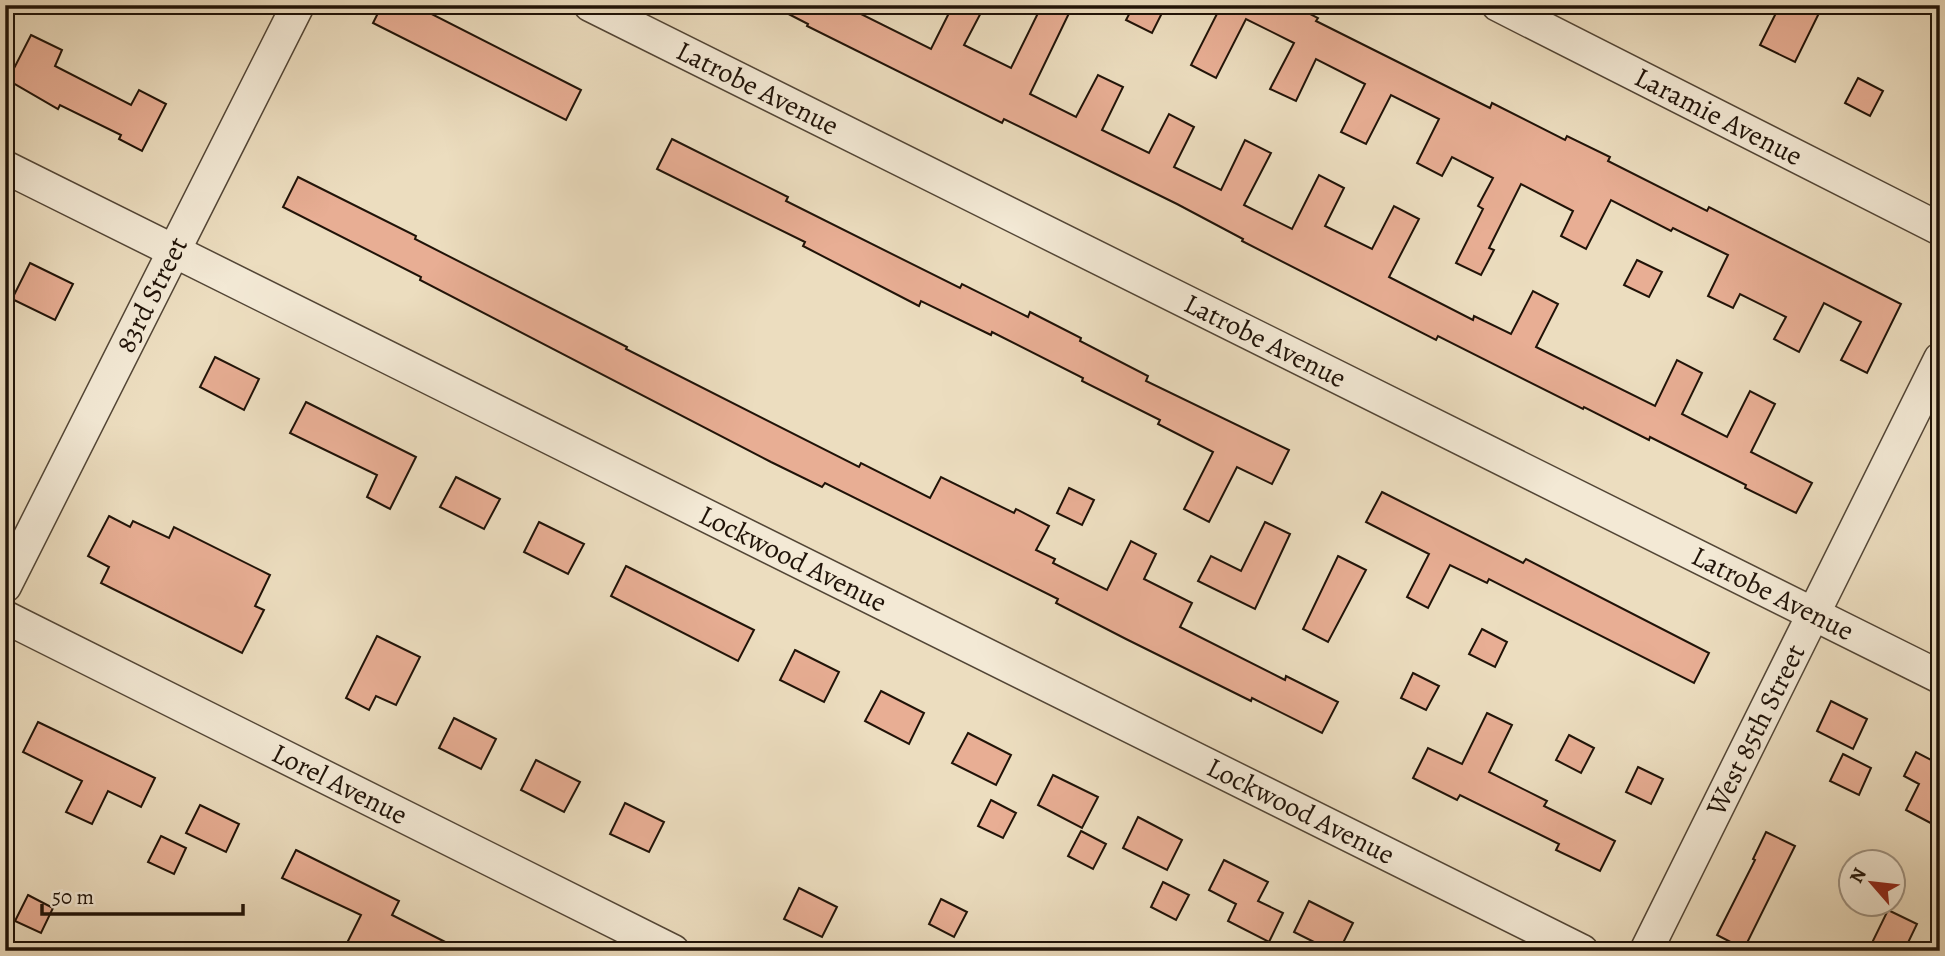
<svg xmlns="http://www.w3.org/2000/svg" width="1945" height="956" viewBox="0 0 1945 956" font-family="Alegreya,serif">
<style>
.building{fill:#e8ae94;stroke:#201308;stroke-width:2}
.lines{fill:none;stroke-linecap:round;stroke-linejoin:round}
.minor-casing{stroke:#534636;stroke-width:35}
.minor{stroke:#f3e9d5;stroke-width:32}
.labels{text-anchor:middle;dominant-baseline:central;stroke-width:5;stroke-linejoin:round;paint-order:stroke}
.street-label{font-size:28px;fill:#201308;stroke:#f3e9d5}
</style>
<rect width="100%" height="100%" fill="#ecddbf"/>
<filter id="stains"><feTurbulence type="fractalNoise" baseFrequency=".00286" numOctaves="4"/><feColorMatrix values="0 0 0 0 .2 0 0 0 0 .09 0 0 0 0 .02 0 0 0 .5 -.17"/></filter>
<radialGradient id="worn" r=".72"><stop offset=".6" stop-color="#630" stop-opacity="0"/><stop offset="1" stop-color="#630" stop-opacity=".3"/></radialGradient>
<g class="building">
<polygon points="382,5 414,5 581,90 566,120 373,23"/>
<polygon points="771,5 843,5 931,49 953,5 985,5 964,45 1011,68 1042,5 1073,5 1030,94 1076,117 1098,75 1123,87 1102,130 1149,153 1169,114 1194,127 1174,167 1221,190 1245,140 1271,153 1244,205 1292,229 1319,175 1344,188 1325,226 1372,249 1394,206 1419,219 1389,277 1473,320 1474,316 1511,334 1533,291 1558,304 1536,347 1655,406 1677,360 1702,373 1682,414 1727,437 1750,391 1775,404 1751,452 1812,483 1796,513 1745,488 1746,485 1650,437 1649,440 1584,407 1583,409 1438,336 1436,340 1242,241 1243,239 1177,204 1004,119 1002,123 807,26 808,24"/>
<polygon points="1134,5 1166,5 1152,33 1126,20"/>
<polygon points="1219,5 1293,5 1318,18 1316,21 1490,108 1492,103 1565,140 1567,136 1610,157 1608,161 1707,211 1709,207 1901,304 1867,373 1841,360 1861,322 1824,303 1799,352 1774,339 1786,317 1740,294 1733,308 1708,296 1728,255 1673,228 1671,231 1611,200 1586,249 1561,236 1573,211 1521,184 1489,248 1494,250 1481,275 1456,263 1483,209 1478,206 1493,178 1452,157 1442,176 1417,163 1439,119 1391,95 1366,144 1341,132 1365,84 1316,59 1296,101 1270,89 1294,43 1246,19 1216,78 1191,65 1221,6"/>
<polygon points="1780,5 1823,5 1795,62 1760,45"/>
<polygon points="31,35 62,50 55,66 131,105 139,90 166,104 142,151 119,139 121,135 60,105 58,109 8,80"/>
<polygon points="1858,78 1883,91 1870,116 1845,103"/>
<polygon points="672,139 788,197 786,201 960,288 962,284 1028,317 1030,312 1081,338 1080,341 1148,376 1146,381 1289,450 1272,484 1237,467 1209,522 1184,509 1213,452 1158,424 1160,420 1082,381 1083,378 992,332 991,335 921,301 919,306 803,246 805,242 657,169"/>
<polygon points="298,177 416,236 415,239 627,347 626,349 859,467 861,463 930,498 941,477 1014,513 1016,509 1049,526 1036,550 1055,559 1053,563 1107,590 1131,541 1156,554 1144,579 1192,603 1180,627 1285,680 1286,676 1338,702 1322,733 1252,698 1251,701 1126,639 1056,603 1058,599 825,483 822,487 771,462 420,280 421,277 283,207"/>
<polygon points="1637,260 1662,272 1649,297 1624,285"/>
<polygon points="30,263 73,284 55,320 12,299"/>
<polygon points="215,357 259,379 244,410 200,387"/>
<polygon points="306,402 416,457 390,509 367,497 377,475 290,433"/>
<polygon points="456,477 500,499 484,529 440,507"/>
<polygon points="1069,488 1094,500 1082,525 1057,513"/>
<polygon points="1382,492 1523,563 1526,559 1709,653 1694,683 1489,579 1487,583 1450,565 1428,608 1407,597 1429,554 1366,522"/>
<polygon points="109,516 130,527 133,521 169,538 174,527 270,575 255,606 264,610 242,653 101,583 109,567 88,556"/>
<polygon points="539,522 584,544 568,574 524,552"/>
<polygon points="1265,522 1290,534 1255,609 1198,581 1211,556 1241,571"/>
<polygon points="1338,556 1366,570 1328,642 1303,629"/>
<polygon points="626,566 754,630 738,661 611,596"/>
<polygon points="1482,629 1507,642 1495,667 1469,654"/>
<polygon points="377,636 420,657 396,705 376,696 369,710 346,698"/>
<polygon points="795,650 839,672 824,702 780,680"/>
<polygon points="1413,673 1439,686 1426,710 1401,698"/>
<polygon points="881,691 924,713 909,744 865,721"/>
<polygon points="1831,701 1867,719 1853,749 1817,731"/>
<polygon points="1487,713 1512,725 1489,772 1547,801 1544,806 1615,841 1600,871 1556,850 1559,844 1460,795 1457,800 1413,778 1428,748 1462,764"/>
<polygon points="454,718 496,739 481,769 439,748"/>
<polygon points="38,722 155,778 141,807 108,791 92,824 66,812 82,781 23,752"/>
<polygon points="968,733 1011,755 996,785 952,763"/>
<polygon points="1569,735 1594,748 1581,773 1556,760"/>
<polygon points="1940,744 1940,828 1906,810 1919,784 1904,776 1916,752 1931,760"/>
<polygon points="1843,754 1871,768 1859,795 1830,781"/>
<polygon points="536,760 580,782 564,812 521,790"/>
<polygon points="1638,767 1663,779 1651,804 1626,792"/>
<polygon points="1053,775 1098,797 1082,828 1038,805"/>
<polygon points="991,800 1016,813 1003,838 978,826"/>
<polygon points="625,803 664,822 649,852 610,834"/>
<polygon points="200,805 239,824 226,852 186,833"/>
<polygon points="1138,817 1182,840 1167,870 1123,848"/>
<polygon points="1081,831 1106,844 1093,869 1068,856"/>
<polygon points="1766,832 1795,846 1744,949 1717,935 1755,860 1753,859"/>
<polygon points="161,836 186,848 174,874 148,862"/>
<polygon points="296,850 399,901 392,915 463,951 343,951 361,915 282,878"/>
<polygon points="1224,860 1268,882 1258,901 1283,913 1269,942 1228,921 1236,904 1209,890"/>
<polygon points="1163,882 1189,895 1176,920 1151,907"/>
<polygon points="799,888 837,907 822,937 784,919"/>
<polygon points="28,895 53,908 41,933 15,921"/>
<polygon points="941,899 967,912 954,937 929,924"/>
<polygon points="1309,901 1353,923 1339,951 1332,951 1294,932"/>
<polygon points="1888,910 1917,924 1904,951 1868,951"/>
</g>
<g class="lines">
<g class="minor-casing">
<g id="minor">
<path id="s1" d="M590,5L1940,677"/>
<path id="s2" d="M1498,5L1940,229"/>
<path id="s3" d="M5,167L1582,951"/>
<path id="s4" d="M5,586L298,5"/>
<path id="s5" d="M5,617L673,951"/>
<path id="s6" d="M1646,951L1940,359"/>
</g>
</g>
<use href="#minor" class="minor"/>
</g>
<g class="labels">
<g class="street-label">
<text stroke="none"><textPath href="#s1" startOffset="187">Latrobe Avenue</textPath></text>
<text stroke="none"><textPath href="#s2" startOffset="247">Laramie Avenue</textPath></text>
<text stroke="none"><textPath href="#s4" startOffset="326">83rd Street</textPath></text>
<text stroke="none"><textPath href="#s1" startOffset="754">Latrobe Avenue</textPath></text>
<text stroke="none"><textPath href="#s3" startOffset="880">Lockwood Avenue</textPath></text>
<text stroke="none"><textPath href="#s1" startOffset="1321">Latrobe Avenue</textPath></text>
<text stroke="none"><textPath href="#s6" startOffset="247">West 85th Street</textPath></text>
<text stroke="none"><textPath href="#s5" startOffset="374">Lorel Avenue</textPath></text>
<text stroke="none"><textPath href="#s3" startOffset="1447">Lockwood Avenue</textPath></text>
</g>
</g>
<rect width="1945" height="956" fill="none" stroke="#ecddbf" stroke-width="28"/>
<rect x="7" y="7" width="1931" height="942" fill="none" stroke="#201308" stroke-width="3.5"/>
<rect x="14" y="14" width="1917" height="928" fill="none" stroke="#201308" stroke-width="2"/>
<g transform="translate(1872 883) rotate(298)"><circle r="33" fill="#f3e9d5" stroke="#9f9383" stroke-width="2"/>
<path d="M0-5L12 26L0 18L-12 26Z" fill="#8f2418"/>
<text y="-10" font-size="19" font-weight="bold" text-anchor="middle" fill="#201308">N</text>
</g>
<path d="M42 904v10h201v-10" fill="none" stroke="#201308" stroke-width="3.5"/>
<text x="52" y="904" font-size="21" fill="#201308" stroke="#f3e9d5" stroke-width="5" paint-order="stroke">50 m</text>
<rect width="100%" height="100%" filter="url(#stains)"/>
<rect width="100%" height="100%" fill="url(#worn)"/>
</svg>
